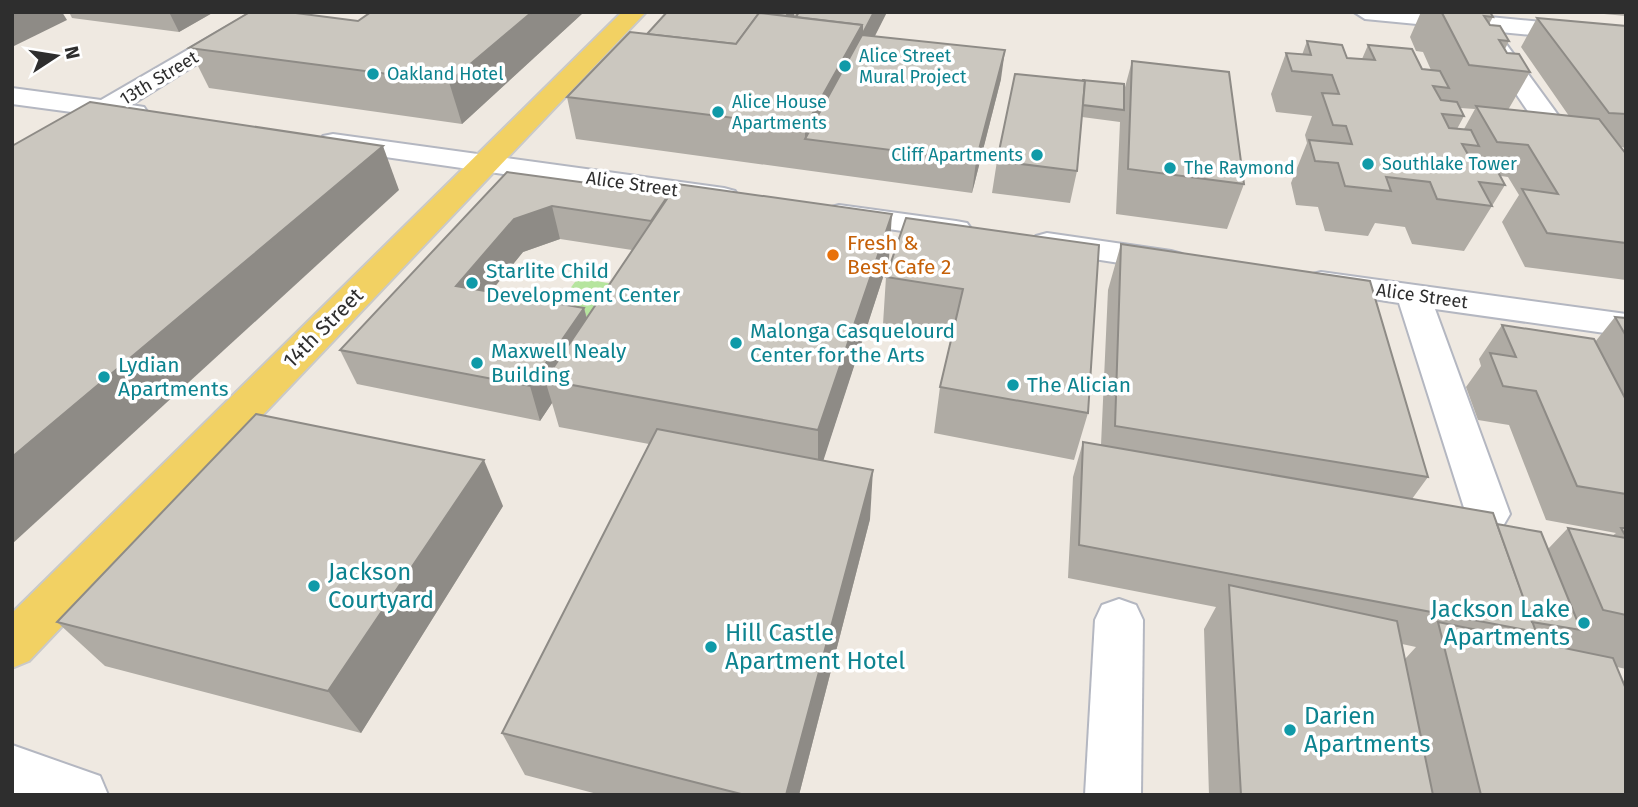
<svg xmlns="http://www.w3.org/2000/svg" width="1638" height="807" viewBox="0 0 1638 807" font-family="'Fira Sans',sans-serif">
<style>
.green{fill:#b6e59e}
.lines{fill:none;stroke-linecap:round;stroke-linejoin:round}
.minor-casing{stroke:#b4b7c1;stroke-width:4}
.major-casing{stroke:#c9c9c9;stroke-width:4}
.minor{fill:#fff;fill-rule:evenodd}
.major{fill:#f2d163;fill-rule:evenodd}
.wall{fill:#afaba4;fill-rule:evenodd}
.shaded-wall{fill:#8e8b86}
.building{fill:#cbc7bf;stroke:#8e8b86;stroke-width:2}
.culture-dot{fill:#0f9aa8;stroke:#fff;stroke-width:2.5}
.food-dot{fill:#e8710a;stroke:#fff;stroke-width:2.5}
.labels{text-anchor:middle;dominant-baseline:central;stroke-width:7;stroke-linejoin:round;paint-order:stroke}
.far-culture-label{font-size:18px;fill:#0d838f;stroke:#fff;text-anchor:start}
.far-street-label{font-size:18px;fill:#2e2e2e;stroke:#fff}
.food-label{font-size:21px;fill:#c56008;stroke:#fff;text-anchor:start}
.culture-label{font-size:21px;fill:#0d838f;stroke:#fff;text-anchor:start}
.street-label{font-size:21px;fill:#2e2e2e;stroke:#fff}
.near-culture-label{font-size:24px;fill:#0d838f;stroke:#fff;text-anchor:start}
</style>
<rect width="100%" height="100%" fill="#efe9e1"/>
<polygon class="green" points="578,278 632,287 602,332 545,322"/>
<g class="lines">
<g class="minor-casing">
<g id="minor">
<polygon points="253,12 280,12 131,105 144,107 148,113 144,119 135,121 110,117 22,170 12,172 12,152 79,113 12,104 12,88 101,100"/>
<polygon points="1354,12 1437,12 1626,30 1626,44 1365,19"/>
<polygon points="1493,35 1501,37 1566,126 1570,132 1566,138 1546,138 1481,42 1485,37"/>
<polygon points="333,134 724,188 735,191 739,197 735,203 724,206 323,148 319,142 323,136"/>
<polygon points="839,205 956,221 967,223 972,230 967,237 956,239 828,220 824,214 828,208"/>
<polygon points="1047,233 1171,251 1182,254 1187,261 1182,268 1171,271 1036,250 1031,243 1036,236"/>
<polygon points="1321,272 1626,314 1626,336 1435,309 1510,514 1503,526 1488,531 1473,526 1466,514 1399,303 1309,289 1304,282 1309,275"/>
<polygon points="1119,599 1136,605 1143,620 1141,795 1085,795 1095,620 1102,605"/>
<polygon points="12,745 100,776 108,795 12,795"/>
</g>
</g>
<g class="major-casing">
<polygon id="major" points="622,12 646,12 29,661 12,668 12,613"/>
</g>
<use href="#minor" class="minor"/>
<use href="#major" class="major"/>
</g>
<g class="wall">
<polygon points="69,12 214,12 179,32 72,18"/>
<polygon points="584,12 462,124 209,88 189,48 358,21"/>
<polygon points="667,12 887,12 875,36 1001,79 972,193 576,139 567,97 647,34"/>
<path d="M1421,12H1490L1493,17L1489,24L1509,41L1505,49L1507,53L1530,72L1508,110L1569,116L1521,47L1537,18L1626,26V148L1621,147L1626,154V280L1525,267L1502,222L1519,195L1508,177L1501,176L1505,185L1464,251L1412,244L1405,227L1375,223L1368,236L1325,231L1318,207L1296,205L1291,183L1307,143L1305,135L1312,116L1276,112L1271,94L1286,53L1302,55L1307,41L1347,58L1362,59L1368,45L1422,69L1431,70L1423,52L1416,51L1410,37ZM1460,108L1475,109L1464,129H1457L1464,116Z"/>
<polygon points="1582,12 1626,12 1626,16"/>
<polygon points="1132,61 1244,184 1227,229 1116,214 1120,122 1082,117 1077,171 1070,203 992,193 997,161 1015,74 1124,91"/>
<path d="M507,172L889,259L823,460L870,519L799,795H601L525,775L502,733L649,444L559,427L552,403L540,421L357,384L340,350ZM560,239L632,250L587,318L584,308L490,292L523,252Z"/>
<polygon points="906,218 1088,413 1074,460 934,433 940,387 952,335 883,324 886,277"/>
<path d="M1121,244L1428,477L1412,499L1497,524L1548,549L1568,528L1612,536L1616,533L1546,520L1509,425L1478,420L1466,387L1481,366L1479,359L1502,325L1595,342L1615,317L1626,318V669L1617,667L1626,795H1209L1204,629L1216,607L1068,578L1073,477L1083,442L1101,445L1108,290ZM1402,644L1416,647L1405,659Z"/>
<polygon points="503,506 361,733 105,666 57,622"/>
</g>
<g class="shaded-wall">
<polygon points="12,12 62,12 67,20 12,47"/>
<polygon points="169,12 214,12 179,32"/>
<polygon points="532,12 584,12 462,124 449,82"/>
<polygon points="789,12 793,12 793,28 774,33"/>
<polygon points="874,12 887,12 821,141 805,139 805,127 862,25"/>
<polygon points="1005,50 1001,79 972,193 976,161"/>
<polygon points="383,146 399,190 12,544 12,457"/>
<polygon points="552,206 560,239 523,252 468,320 456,286 514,219"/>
<polygon points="892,214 889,259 818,477 818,430"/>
<polygon points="584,308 592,342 545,380 552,403 540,421 530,386"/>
<polygon points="484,460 503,506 361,733 328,691"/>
<polygon points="873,470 870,519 799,795 786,795"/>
</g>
<g class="building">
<polygon points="250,12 288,12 358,21 371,12 532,12 449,82 189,48"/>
<polygon points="667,12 789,12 786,16 759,13 736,44 647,34"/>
<polygon points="793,12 799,12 796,17 793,16"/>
<polygon points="799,12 874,12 862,35 862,25 796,17"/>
<polygon points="1435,12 1490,12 1493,17 1484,16 1490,25 1500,26 1509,41 1499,40 1507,53 1519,54 1530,72 1469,65 1442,13"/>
<polygon points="759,13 862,25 805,127 567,97 630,32 736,44"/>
<polygon points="1537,18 1626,26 1626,114 1609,113"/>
<polygon points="862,35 1005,50 976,161 805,139"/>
<polygon points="1307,41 1342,45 1347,58 1375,60 1368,45 1412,49 1422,69 1440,71 1449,88 1433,86 1441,100 1457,102 1464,116 1442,114 1449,128 1471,130 1479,146 1462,144 1470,158 1492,161 1505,185 1479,182 1492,206 1437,199 1430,182 1386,177 1391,191 1345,186 1338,163 1315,161 1309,140 1352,144 1346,126 1333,125 1322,93 1339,94 1332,75 1292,71 1286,53 1311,55"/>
<polygon points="1132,61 1229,72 1244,184 1128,169"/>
<polygon points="1015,74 1085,81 1077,171 997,161"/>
<polygon points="1082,80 1124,84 1124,110 1083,105 1085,81"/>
<polygon points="90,102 383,146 12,457 12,146"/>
<polygon points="1476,106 1599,119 1626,154 1626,243 1547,233 1522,189 1558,194 1528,145 1497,142"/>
<polygon points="507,172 669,194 651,221 552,206 514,219 456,286 584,308 530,386 340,350"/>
<polygon points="677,184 892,214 818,430 545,380"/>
<polygon points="906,218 1099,245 1088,413 940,387 963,289 886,277"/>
<polygon points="1121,244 1370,281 1428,477 1115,426"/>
<polygon points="1615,317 1626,318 1626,336"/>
<polygon points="1502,325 1594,339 1626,400 1626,494 1577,486 1536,391 1503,386 1490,353 1516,357"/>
<polygon points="256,414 484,460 328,691 57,622"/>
<polygon points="657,429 873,470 786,795 745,795 502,733"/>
<polygon points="1083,442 1493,513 1536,632 1079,545"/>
<polygon points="1497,524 1541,532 1581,630 1532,622"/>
<polygon points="1568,528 1626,538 1626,615 1603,610"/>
<polygon points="1621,528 1626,528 1626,537"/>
<polygon points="1229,585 1397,621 1433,795 1241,795"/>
<polygon points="1438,622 1613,658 1626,689 1626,795 1481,795"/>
</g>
<g class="culture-dot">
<circle cx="845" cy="66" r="7"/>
<circle cx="373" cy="74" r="7"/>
<circle cx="718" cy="112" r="7"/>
<circle cx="1037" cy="155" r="7"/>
<circle cx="1368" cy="164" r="7"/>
<circle cx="1170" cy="168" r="7"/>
<circle cx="472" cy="283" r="7"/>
<circle cx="736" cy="343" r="7"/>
<circle cx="477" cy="363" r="7"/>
<circle cx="104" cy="377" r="7"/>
<circle cx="1013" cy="385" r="7"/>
<circle cx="314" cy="586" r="7"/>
<circle cx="1584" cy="623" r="7"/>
<circle cx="711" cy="647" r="7"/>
<circle cx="1290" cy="730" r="7"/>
</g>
<circle class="food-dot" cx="833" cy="255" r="7"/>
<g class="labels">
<g class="far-culture-label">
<text x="859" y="56">Alice Street<tspan x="859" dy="21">Mural Project</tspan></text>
<text x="387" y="74">Oakland Hotel</text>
<text x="732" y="102">Alice House<tspan x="732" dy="21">Apartments</tspan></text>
<text x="1023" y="155" text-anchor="end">Cliff Apartments</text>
<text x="1382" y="164">Southlake Tower</text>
<text x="1184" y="168">The Raymond</text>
</g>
<g class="far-street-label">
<text transform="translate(159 78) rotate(-31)">13th Street</text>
<text transform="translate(632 184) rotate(8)">Alice Street</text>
<text transform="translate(1422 296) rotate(8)">Alice Street</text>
</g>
<g class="food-label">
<text x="847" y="243">Fresh &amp;<tspan x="847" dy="24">Best Cafe 2</tspan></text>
</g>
<g class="culture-label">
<text x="486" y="271">Starlite Child<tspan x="486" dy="24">Development Center</tspan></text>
<text x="750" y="331">Malonga Casquelourd<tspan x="750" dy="24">Center for the Arts</tspan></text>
<text x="491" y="351">Maxwell Nealy<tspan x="491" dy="24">Building</tspan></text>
<text x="118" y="365">Lydian<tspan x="118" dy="24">Apartments</tspan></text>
<text x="1027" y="385">The Alician</text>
</g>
<g class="street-label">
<text transform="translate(323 328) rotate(-45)">14th Street</text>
</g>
<g class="near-culture-label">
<text x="328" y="572">Jackson<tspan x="328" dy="28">Courtyard</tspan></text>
<text x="1570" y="609" text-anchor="end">Jackson Lake<tspan x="1570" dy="28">Apartments</tspan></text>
<text x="725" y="633">Hill Castle<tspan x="725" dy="28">Apartment Hotel</tspan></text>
<text x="1304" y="716">Darien<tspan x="1304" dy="28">Apartments</tspan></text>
</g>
</g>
<rect width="1638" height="807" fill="none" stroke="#2e2e2e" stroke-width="28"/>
<g transform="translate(56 56) rotate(78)" stroke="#ffffff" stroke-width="5" paint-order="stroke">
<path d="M0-5L12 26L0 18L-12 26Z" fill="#2e2e2e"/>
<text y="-10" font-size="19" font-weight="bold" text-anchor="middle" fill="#2e2e2e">N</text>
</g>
</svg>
